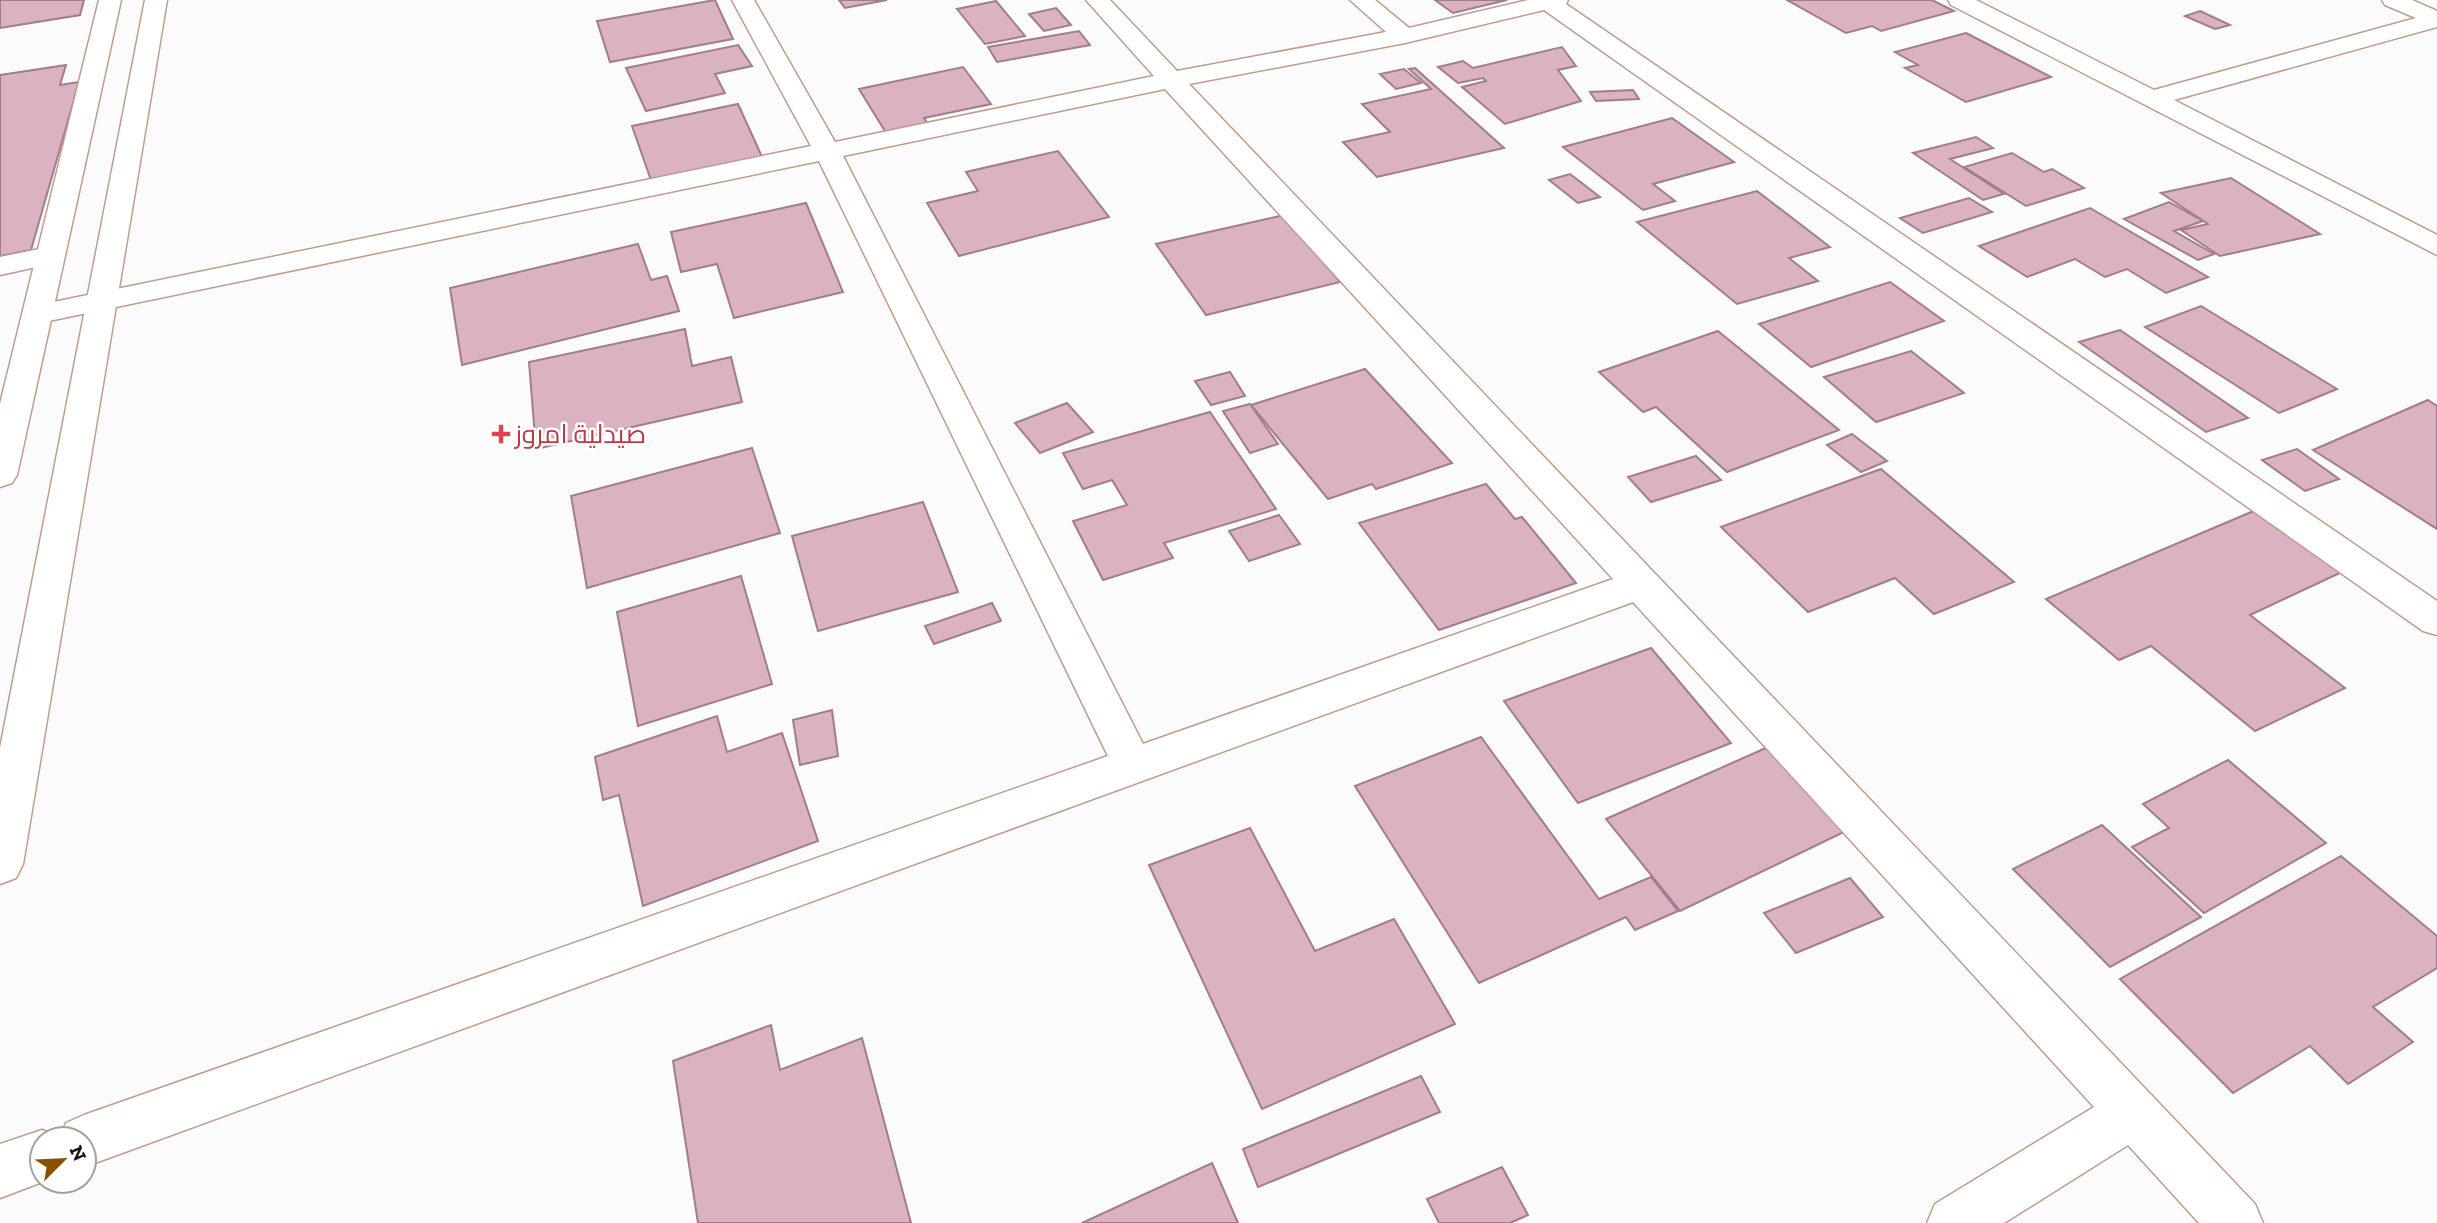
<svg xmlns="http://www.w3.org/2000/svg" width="2437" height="1223" viewBox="0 0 2437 1223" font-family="'Zilla Slab',Cairo,serif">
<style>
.building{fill:#dab2c2;stroke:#a27d8c;stroke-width:2}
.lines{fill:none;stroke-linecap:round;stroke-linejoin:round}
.minor-casing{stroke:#c09c8b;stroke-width:3}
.tertiary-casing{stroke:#c09c8b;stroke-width:3}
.minor{fill:#fff;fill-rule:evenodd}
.tertiary{fill:#fff;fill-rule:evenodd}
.health-dot{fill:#e0444e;stroke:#fff;stroke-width:2.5}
.labels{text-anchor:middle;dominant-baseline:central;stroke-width:5;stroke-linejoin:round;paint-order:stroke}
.health-label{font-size:26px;fill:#be3a42;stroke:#fff;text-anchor:start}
</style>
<rect width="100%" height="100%" fill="#fbfbfb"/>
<g class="building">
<polygon points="0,0 84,0 80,15 0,28"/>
<polygon points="715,0 733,39 610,62 597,21"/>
<polygon points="839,0 887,0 845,8"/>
<polygon points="1435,0 1507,0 1453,13"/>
<polygon points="1787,0 1932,0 1954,11 1881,31 1872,26 1846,33"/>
<polygon points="996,1 1025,36 985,44 957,9"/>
<polygon points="1056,8 1071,25 1044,31 1029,14"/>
<polygon points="2200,11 2230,25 2215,29 2185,16"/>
<polygon points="1079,31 1090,45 997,62 988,47"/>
<polygon points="1966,33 2051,77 1966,102 1905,68 1918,65 1895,52"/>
<polygon points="738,45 752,66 715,74 725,93 646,111 626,68"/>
<polygon points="1562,47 1576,66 1558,70 1581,101 1505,124 1462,87 1486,81 1483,78 1458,83 1438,67 1463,61 1473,68"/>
<polygon points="66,65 60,85 79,82 31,250 0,256 0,75"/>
<polygon points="963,67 991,104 924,118 930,127 888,136 859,89"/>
<polygon points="1415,68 1504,148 1377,177 1343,142 1390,132 1362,104 1431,89 1409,69"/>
<polygon points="1404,69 1421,83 1396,89 1380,74"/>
<polygon points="1633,90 1639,99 1596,101 1590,92"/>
<polygon points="738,104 763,159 652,183 632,126"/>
<polygon points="1672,118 1734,162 1653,184 1675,201 1643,210 1563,147"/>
<polygon points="1976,137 1993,148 1950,159 2004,194 1983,200 1913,153"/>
<polygon points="1058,151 1109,217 959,256 927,203 978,191 966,172"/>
<polygon points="2012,153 2044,172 2052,169 2084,188 2026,206 1964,167"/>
<polygon points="1570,174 1600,197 1578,203 1549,180"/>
<polygon points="2231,178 2320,234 2220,256 2181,230 2208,224 2161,193"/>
<polygon points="1757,191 1830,247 1789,258 1818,281 1737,304 1637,222"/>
<polygon points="1969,198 1992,212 1923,233 1900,218"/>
<polygon points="2169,202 2203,221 2174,231 2214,254 2198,260 2124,219"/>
<polygon points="806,203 843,292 734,318 717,264 681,272 671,232"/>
<polygon points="2090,208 2208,277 2166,293 2127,269 2105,277 2075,259 2027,277 1979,246"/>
<polygon points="1284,215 1340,282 1206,315 1156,244"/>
<polygon points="638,244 651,280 667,276 679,311 462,365 450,288"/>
<polygon points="1890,282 1944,321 1811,367 1759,324"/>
<polygon points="2201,306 2337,389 2279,413 2145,327"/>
<polygon points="685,329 692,366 731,357 742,402 536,449 529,362"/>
<polygon points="2120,330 2248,418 2206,432 2079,342"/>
<polygon points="1718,331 1839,430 1727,472 1656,407 1643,412 1599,372"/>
<polygon points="1911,351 1964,393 1876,422 1824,377"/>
<polygon points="1365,369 1452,463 1376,489 1372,484 1328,499 1251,405"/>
<polygon points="1230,372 1245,396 1211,405 1195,381"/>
<polygon points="2428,400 2437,406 2437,529 2313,450"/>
<polygon points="1067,403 1093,432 1040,453 1015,423"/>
<polygon points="1250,404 1278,444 1250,453 1223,411"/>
<polygon points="1210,412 1276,509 1164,543 1173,558 1103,580 1073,521 1127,505 1112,480 1083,489 1063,453"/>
<polygon points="1852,434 1887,461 1861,472 1827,445"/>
<polygon points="752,448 780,533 587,588 571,496"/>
<polygon points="2297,449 2339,479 2305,491 2262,460"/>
<polygon points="1696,456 1721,480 1651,502 1628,477"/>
<polygon points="1881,469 2014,582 1934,614 1895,578 1808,612 1721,527"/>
<polygon points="1486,484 1515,519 1522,517 1576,583 1439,630 1359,523"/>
<polygon points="923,502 958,592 818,631 792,536"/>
<polygon points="2256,510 2344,571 2250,615 2345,688 2255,731 2151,646 2119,660 2046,599"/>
<polygon points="1279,515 1300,544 1249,561 1229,531"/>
<polygon points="741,576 772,684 638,726 617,612"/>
<polygon points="992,603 1001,621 934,644 925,626"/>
<polygon points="1651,648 1731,743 1578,803 1504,701"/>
<polygon points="832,710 838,756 800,765 793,720"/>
<polygon points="717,716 727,752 782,733 818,841 643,906 619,795 603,800 595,757"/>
<polygon points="1481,737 1599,899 1651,877 1678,911 1635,930 1626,917 1479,983 1355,786"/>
<polygon points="1768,747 1846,831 1680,911 1606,819"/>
<polygon points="2228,760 2326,843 2204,913 2132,847 2169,828 2143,804"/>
<polygon points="2102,825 2201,917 2110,967 2013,869"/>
<polygon points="1250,828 1315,951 1394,919 1455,1024 1262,1109 1149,865"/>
<polygon points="2341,856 2437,936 2437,968 2373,1007 2413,1042 2348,1084 2310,1046 2233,1093 2120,979"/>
<polygon points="1850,878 1883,917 1796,953 1764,913"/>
<polygon points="771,1025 780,1070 862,1038 911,1223 698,1223 673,1061"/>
<polygon points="1421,1076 1440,1112 1258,1187 1243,1149"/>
<polygon points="1212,1163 1238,1223 1082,1223"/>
<polygon points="1502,1167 1528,1215 1510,1223 1439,1223 1427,1199"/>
</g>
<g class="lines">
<g class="minor-casing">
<g id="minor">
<path d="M732,0H754L835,142L1154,76L1086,0H1110L1177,71L1386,32L1350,0H1375L1409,28L1528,0H1568L1566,4L2437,601V635L2423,631L1544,10L1405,43L1189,84L2255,1204L2263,1223H2199L2128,1145L2004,1223H1927L1935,1204L2094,1107L1633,602L84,1167V1139H42V1181H45L0,1198V1144L42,1130L60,1137L66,1123L84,1115L1108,756L819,161L39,323L28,321L24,314L28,307L39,305L811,146ZM1165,89L1613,579L1143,744L843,156Z"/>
<polygon points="1948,0 1976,0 2154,90 2416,18 2385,5 2382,0 2412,0 2437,11 2437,27 2174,100 2437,235 2437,255 1951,5"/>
<polygon points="49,247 59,250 64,256 59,262 0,275 0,257"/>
</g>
</g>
<g class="tertiary-casing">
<g id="tertiary">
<polygon points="99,0 121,0 17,475 12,483 0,487 0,404"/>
<polygon points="145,0 167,0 23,864 16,878 0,884 0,748"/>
</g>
</g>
<use href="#minor" class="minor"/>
<use href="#tertiary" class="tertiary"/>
</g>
<path class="health-dot" d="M497.5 423.5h7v7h7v7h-7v7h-7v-7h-7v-7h7z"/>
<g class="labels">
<g class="health-label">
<text x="515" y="434">صيدلية امروز</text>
</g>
</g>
<g transform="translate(63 1160) rotate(66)"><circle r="33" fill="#ffffff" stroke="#a5a09e" stroke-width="2"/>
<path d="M0-5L12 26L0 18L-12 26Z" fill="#885102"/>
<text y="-10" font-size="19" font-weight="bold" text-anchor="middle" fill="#1f120c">N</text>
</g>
</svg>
